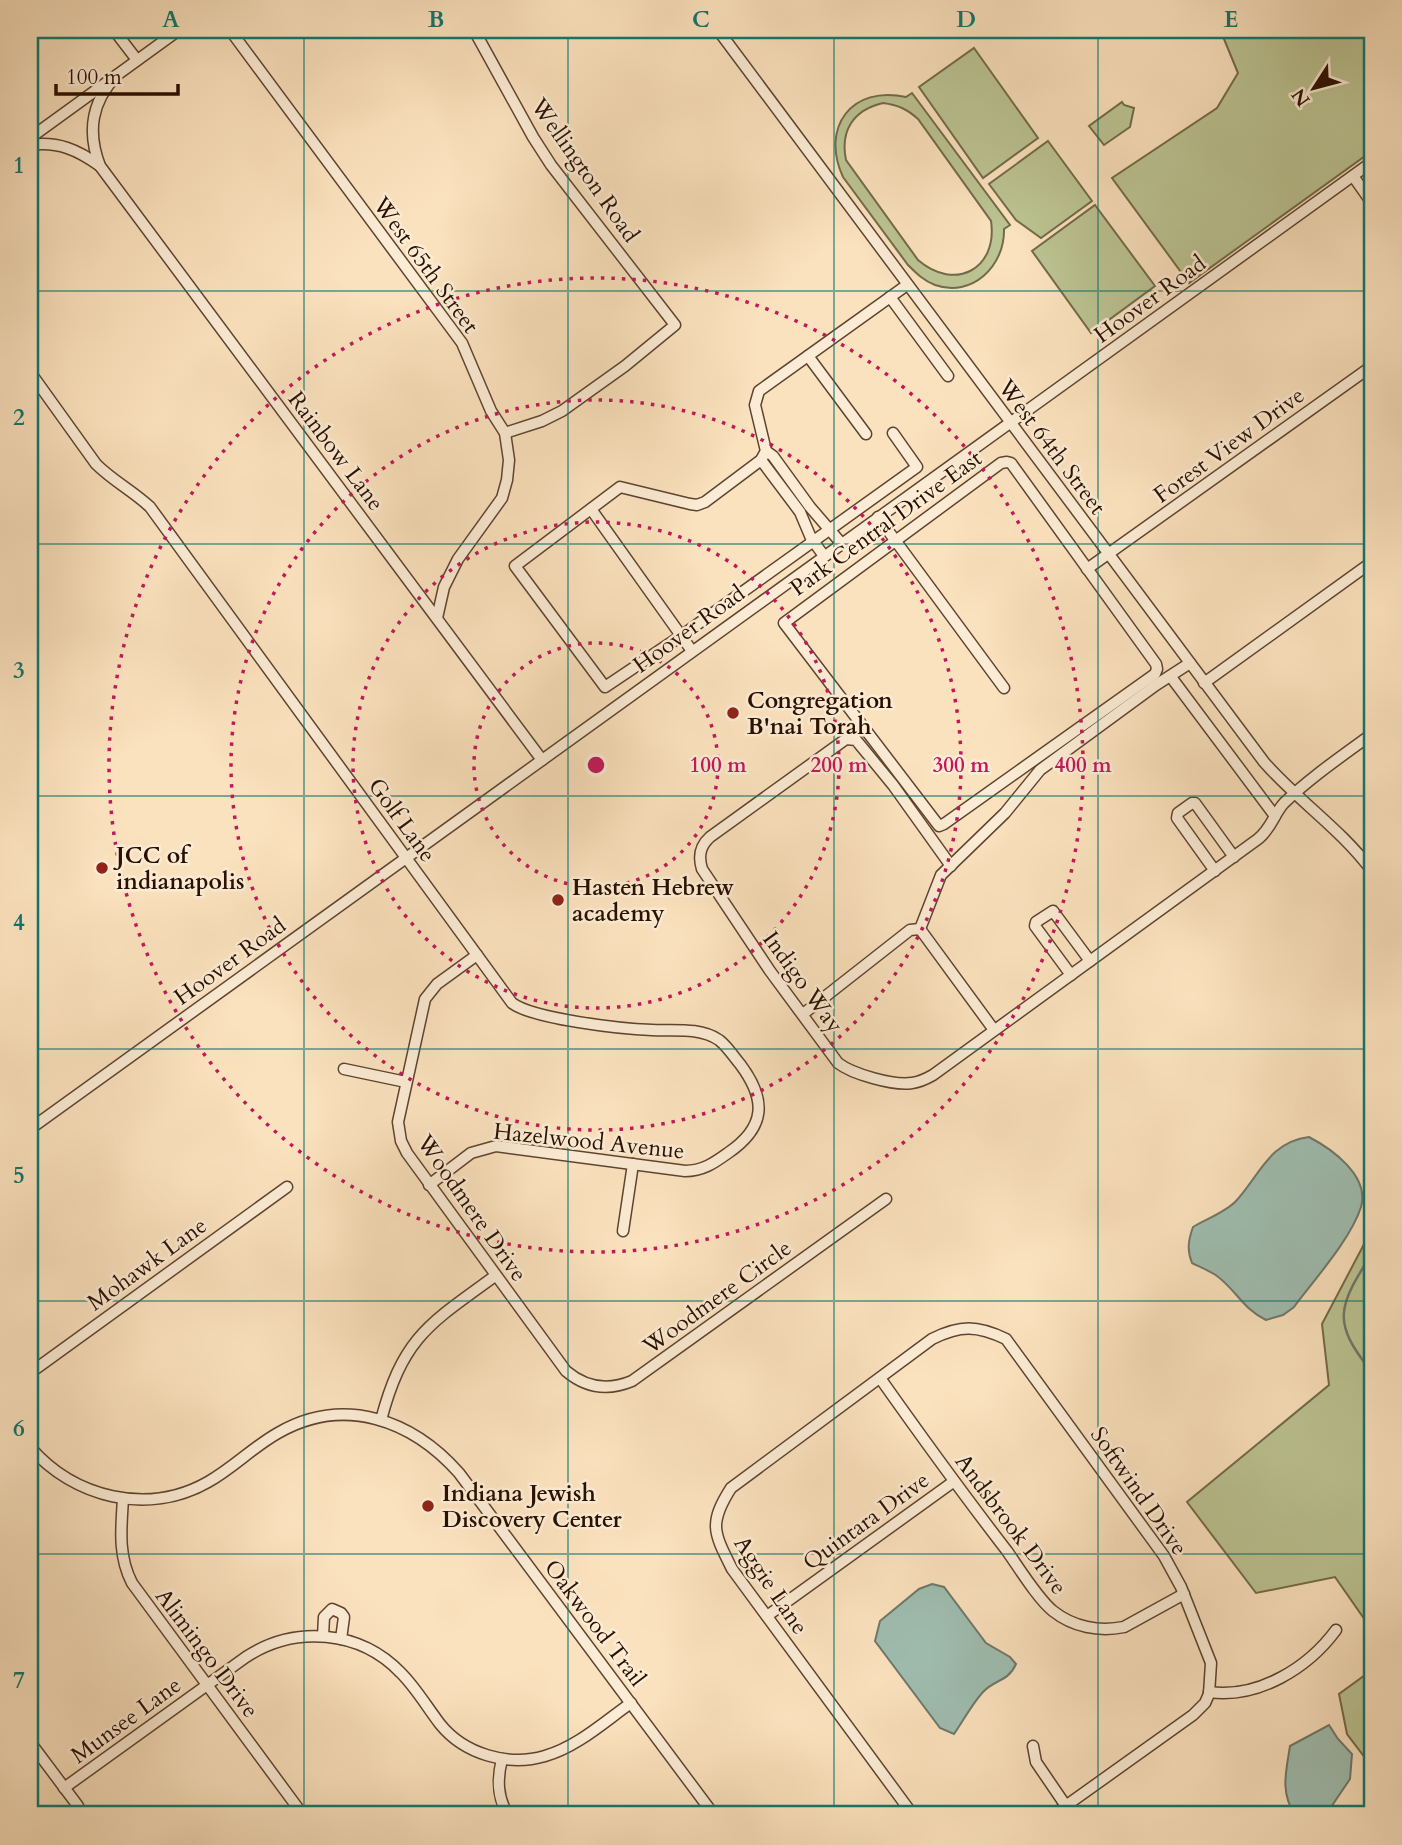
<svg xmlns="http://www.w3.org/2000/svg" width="1402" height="1845" viewBox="0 0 1402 1845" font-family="Cardo,serif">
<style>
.green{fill:#bcc493;stroke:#736a4a;stroke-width:2;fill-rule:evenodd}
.water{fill:#9fbeb1;stroke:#70786a;stroke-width:2}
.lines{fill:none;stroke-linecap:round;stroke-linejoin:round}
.stream{stroke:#70786a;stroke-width:2.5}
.minor-casing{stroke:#5e4430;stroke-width:13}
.minor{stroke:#fcecd5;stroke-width:10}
.grid{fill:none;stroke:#0f766e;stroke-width:2;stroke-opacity:0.55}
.ring{fill:none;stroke:#c2185b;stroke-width:3.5;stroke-dasharray:3.5 7}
.poi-dot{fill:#8f2418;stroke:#fcecd5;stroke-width:2.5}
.labels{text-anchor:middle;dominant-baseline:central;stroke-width:5;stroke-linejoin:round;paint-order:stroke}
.street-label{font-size:23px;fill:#2a0f00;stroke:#fcecd5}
.poi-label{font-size:23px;font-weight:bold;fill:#2a0f00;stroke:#fcecd5;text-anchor:start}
.centre{fill:#c2185b;stroke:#fcecd5;stroke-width:3.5}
.ring-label{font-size:21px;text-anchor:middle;font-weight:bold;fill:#c2185b;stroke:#fcecd5;stroke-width:5;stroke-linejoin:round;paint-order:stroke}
.neatline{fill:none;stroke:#0f766e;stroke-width:2.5}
.grid-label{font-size:23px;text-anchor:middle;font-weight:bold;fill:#0f766e}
</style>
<rect width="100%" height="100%" fill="#fbe2be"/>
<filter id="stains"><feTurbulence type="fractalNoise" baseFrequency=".00286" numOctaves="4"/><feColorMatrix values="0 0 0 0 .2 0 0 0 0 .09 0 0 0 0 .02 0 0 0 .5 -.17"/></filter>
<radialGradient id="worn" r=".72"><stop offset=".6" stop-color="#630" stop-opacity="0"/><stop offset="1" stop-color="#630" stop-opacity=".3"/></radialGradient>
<g class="green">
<polygon points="1229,30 1372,30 1372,151 1189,283 1112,178 1217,108 1238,73 1224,39"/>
<polygon points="974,48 1038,138 983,178 919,87"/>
<path d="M912,93L1010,225L1004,229C1005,266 972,298 935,285C924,281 916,273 908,265L843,177C820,127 852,85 906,97ZM883,103C898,105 907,109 918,119L991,221C998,269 955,292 918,260L846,160C840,131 853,110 883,103Z"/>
<polygon points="1122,102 1124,105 1134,108 1130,127 1104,145 1089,126"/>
<polygon points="1048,141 1092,201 1041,238 1016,220 989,184"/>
<polygon points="1095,205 1155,286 1091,333 1032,251"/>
<polygon points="1372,1229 1372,1630 1335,1577 1256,1593 1187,1502 1329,1385 1322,1324"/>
<polygon points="1372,1670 1372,1767 1347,1734 1339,1694"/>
</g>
<g class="water">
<path d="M1309,1137C1332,1149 1370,1176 1361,1207C1351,1239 1314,1280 1294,1307L1283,1315L1266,1320C1244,1310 1236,1290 1217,1276C1210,1271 1200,1267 1192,1263C1187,1250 1188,1241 1193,1227C1206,1219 1226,1212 1236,1201C1260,1175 1269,1142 1309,1137Z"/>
<path d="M932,1584L944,1587L986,1643L1010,1657L1016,1664C1008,1682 995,1679 983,1692C972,1704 963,1721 954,1734L940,1728L875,1641L880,1621L919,1589Z"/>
<path d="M1329,1725L1338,1739L1352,1754L1350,1779L1327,1813L1295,1815C1280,1792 1286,1772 1290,1746Z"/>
</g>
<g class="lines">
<path class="stream" d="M1372,1253C1339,1306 1330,1321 1372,1372"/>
<g class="minor-casing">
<g id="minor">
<polyline points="114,30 137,60"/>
<polyline points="230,30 462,343 491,411 505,433 509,460 507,480 502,498 458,559 444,587 437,618"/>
<polyline points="474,30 533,137 551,165 675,325 625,366 562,411 542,421 505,433"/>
<path d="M718,30L1264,762C1298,801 1341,829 1372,871"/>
<path d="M117,75C91,102 87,132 100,166L542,760"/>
<polyline points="30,138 179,30"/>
<path d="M30,145C58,141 78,150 100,166"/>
<polyline points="1353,176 1372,203"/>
<polyline points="890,297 948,376"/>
<polyline points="808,356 866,434"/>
<path d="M30,372L96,464C113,481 133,491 150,507L512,1003C533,1019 622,1029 652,1030C674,1031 700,1027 719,1040C728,1047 733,1056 740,1064C767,1100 766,1127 728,1153C714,1163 703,1171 685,1171L496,1146L471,1153L429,1185"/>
<polyline points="893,433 917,467 681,636 605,687 515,566 620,487 690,504 697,505 705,502 761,460 766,451 755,405 759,391 907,285"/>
<polyline points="766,451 773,456 810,507 841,543"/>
<polyline points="761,460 800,512 811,538 824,556"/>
<polygon points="1007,462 1011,463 1156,664 1157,669 1155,674 944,824 939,826 784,623 1001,463"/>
<polyline points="591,509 692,651"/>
<polyline points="878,517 1004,688"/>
<polyline points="1087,569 1372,366"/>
<polyline points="1171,677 1275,816"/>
<polyline points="1204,683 1372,562"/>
<path d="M951,866L893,785L856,740L846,739L710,837C700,846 698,856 702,869L770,971L838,1063C852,1074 894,1086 912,1083C920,1082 926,1079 933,1075L1258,839C1271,829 1274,814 1284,803C1311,777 1342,756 1372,734"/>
<polyline points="1215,871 1177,818 1178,813 1192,803 1195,803 1234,857"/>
<polyline points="920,929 941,875 1005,813 1040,770 1156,685 1190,663"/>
<polyline points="920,929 994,1030"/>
<path d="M477,955L437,984L425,999L398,1122L401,1141L407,1153L566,1371C586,1388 608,1391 632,1381L886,1199"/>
<polyline points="1071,975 1035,926 1036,922 1053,911 1090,961"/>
<polyline points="803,1014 910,930 920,929"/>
<polyline points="344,1069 406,1082"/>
<polyline points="30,1129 1372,162"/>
<polyline points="623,1231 633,1164"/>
<polyline points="30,1373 287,1187"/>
<path d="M880,1378C921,1436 963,1494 1007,1551C1019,1568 1038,1599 1053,1611C1073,1627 1099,1632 1124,1627L1184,1594"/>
<path d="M381,1420C403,1337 429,1324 495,1276"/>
<path d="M30,1447C74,1498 148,1516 208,1482C233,1468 253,1447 278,1433C344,1395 412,1420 459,1473L714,1815"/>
<path d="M123,1499C121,1529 118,1556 132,1583L303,1815"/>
<polyline points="767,1616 953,1482"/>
<polyline points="323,1636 324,1617 332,1609 341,1613 344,1617 341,1639"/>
<path d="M1209,1692C1258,1699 1308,1668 1336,1630"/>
<polyline points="30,1742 78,1806 81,1815"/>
<polyline points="1033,1746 1036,1762 1066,1806"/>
<path d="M502,1759C497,1779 497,1797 508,1815"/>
<path d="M64,1788L246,1657C295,1625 360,1630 401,1673C416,1688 427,1707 440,1724C464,1754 508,1767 545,1756C577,1747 604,1722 631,1703"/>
<path d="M913,1815L732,1569C714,1533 708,1524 731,1488L932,1339C960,1325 977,1325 1006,1339L1164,1556L1181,1587L1211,1663L1209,1694L1205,1703L1193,1715L1053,1815"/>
</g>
</g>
<use href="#minor" class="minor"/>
</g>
<path class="grid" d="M304,30V1815M568,30V1815M834,30V1815M1098,30V1815M30,291H1372M30,544H1372M30,796H1372M30,1049H1372M30,1301H1372M30,1554H1372"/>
<g class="ring">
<circle cx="596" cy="765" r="122"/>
<circle cx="596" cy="765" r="243"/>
<circle cx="596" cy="765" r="365"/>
<circle cx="596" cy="765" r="487"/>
</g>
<g class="poi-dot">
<circle cx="733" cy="713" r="7"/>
<circle cx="102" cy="868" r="7"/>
<circle cx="558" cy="900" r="7"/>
<circle cx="428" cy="1506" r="7"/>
</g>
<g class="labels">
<g class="street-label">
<text transform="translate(585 170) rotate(55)">Wellington Road</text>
<text transform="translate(426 265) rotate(54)">West 65th Street</text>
<text transform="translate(1150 299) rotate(-36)">Hoover Road</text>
<text transform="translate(1229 445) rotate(-36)">Forest View Drive</text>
<text transform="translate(1052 447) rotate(53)">West 64th Street</text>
<text transform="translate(336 451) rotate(53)">Rainbow Lane</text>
<text transform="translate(886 523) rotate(-36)">Park Central Drive East</text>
<text transform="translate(689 629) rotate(-36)">Hoover Road</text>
<text transform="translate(402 820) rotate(54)">Golf Lane</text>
<text transform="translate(230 961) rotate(-36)">Hoover Road</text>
<text transform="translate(803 982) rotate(54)">Indigo Way</text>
<text transform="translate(589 1141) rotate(6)">Hazelwood Avenue</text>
<text transform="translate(472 1208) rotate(55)">Woodmere Drive</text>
<text transform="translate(147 1264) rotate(-36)">Mohawk Lane</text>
<text transform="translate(717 1297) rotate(-36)">Woodmere Circle</text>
<text transform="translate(1139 1491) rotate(55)">Softwind Drive</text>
<text transform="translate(866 1521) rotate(-36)">Quintara Drive</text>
<text transform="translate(1011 1524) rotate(53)">Andsbrook Drive</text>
<text transform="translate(771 1585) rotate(56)">Aggie Lane</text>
<text transform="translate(595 1623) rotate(53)">Oakwood Trail</text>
<text transform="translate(207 1653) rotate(53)">Alimingo Drive</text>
<text transform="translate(126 1720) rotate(-36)">Munsee Lane</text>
</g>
<g class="poi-label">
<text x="747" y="700">Congregation<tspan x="747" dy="26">B'nai Torah</tspan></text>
<text x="116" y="855">JCC of<tspan x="116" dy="26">indianapolis</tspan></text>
<text x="572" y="887">Hasten Hebrew<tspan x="572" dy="26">academy</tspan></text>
<text x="442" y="1493">Indiana Jewish<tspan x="442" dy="26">Discovery Center</tspan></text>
</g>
</g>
<circle cx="596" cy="765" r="10" class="centre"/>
<g class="ring-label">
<text x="718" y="772">100 m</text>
<text x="839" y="772">200 m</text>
<text x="961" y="772">300 m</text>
<text x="1083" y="772">400 m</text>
</g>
<rect width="1402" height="1845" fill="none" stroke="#fbe2be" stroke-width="77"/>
<g transform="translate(1314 88) rotate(234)" stroke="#fcecd5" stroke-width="5" paint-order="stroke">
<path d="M0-5L12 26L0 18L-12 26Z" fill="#2a0f00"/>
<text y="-10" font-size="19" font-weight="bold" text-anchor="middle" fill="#2a0f00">N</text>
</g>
<path d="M56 84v10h122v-10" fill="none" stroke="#2a0f00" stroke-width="3.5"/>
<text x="66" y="84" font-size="21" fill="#2a0f00" stroke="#fcecd5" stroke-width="5" paint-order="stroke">100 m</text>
<rect x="38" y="38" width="1326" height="1768" class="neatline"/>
<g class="grid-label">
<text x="171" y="27">A</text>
<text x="436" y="27">B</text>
<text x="701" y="27">C</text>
<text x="966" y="27">D</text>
<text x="1231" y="27">E</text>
<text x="19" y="173">1</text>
<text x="19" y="425">2</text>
<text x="19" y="678">3</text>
<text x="19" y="930">4</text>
<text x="19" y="1183">5</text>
<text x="19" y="1436">6</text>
<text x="19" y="1688">7</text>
</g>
<rect width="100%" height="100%" filter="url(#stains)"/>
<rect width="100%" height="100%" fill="url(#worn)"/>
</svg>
